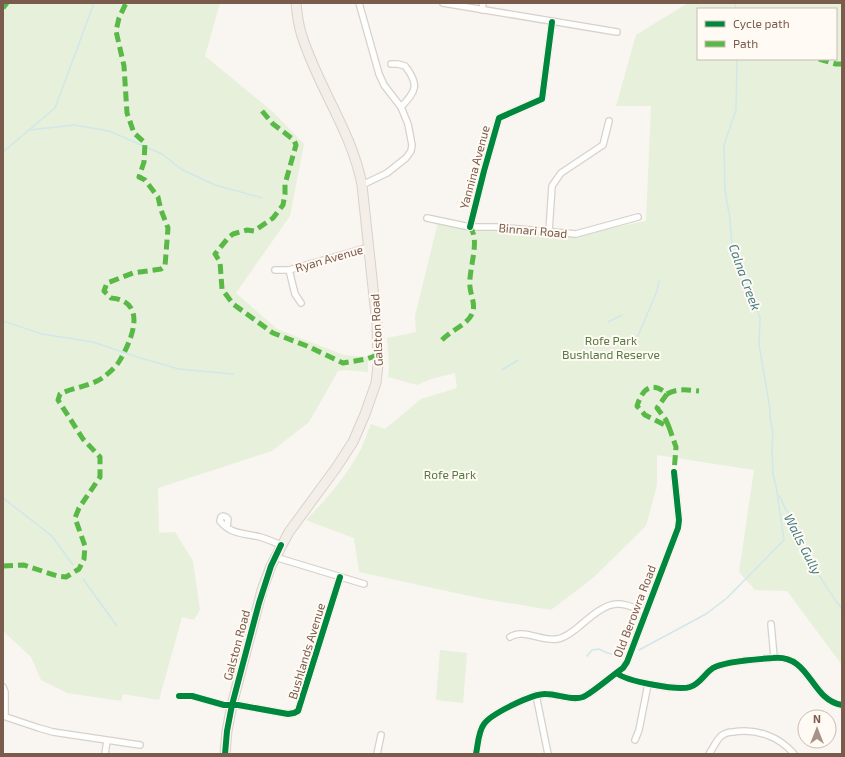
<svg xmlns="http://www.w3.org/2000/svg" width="845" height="757" viewBox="0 0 845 757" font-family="'Exo 2',sans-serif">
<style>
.green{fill:#e7f0db;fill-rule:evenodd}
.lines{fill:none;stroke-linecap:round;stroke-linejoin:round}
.stream{stroke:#d0e8ea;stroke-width:1.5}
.street-casing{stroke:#d7d1cb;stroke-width:8}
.primary-casing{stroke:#dad1cc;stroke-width:11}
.street{stroke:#fefefd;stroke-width:5.5}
.primary{stroke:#f3eee8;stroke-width:9}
.quiet{stroke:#58b947;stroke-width:5;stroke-dasharray:10 5;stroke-linecap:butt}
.cycleway-casing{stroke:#fffaf3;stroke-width:8}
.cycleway{stroke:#00873e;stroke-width:6}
.labels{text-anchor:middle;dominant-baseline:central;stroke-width:4;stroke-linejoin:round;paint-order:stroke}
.street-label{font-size:12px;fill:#7a5c4d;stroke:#fffaf3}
.park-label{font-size:12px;fill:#537a41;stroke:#fffaf3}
.water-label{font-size:13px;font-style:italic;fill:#437c86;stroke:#fffaf3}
</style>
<rect width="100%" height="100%" fill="#f9f5f0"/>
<g class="green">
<polygon points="3,3 220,3 205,56 273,112 304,144 290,216 236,293 277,329 344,355 368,357 368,372 344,370 338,371 309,422 272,451 158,488 159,533 175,532 193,561 200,610 194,620 182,617 159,700 123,694 121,701 67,693 41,680 31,657 3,631"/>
<path d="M688,3H842V665L787,591L755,590L739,572L754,470L657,455V485L646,526L594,577L551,610L479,598L359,572L354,538L306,520C327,499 348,474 362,447C365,439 368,431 371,424L385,429L421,399L457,388L455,373L431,379L417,385L388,377L389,365L387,338L416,332L415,316L438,222L576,235L646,221L651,106H616L636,35ZM698,9H836V59H698Z"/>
<polygon points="440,650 467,653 463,703 436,700"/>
</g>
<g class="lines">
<g class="stream">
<polyline points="735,3 736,9"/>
<polyline points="737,59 736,110 724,145 725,191 730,219 732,248 750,286 760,318 759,345 770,409 770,417 773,433 772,448 773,473"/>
<polyline points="29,130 74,125 109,131 162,154 181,169 215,185 262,198"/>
<polyline points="3,152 55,108 94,3"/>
<polyline points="3,321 42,334 93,342 137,357 179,369 233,374"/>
<polyline points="608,322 622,315"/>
<polyline points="637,338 657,291 659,281"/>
<polyline points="119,355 124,357"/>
<polyline points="502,370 518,360"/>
<polyline points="773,473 777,492"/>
<path d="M779,495L786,510L788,512C793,523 797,535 802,546C806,554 811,561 815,568C823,582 832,596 842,609"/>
<polyline points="3,498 52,536 73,565"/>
<polyline points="83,579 117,626"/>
<polyline points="639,650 706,614 727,598 784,540 777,492"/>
<polyline points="587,656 592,650 599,649 607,653 621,656"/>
</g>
<g class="street-casing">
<g id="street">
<polyline points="359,3 379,74 384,85 401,107 408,124 412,145 411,151 406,158 387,173 362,185"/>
<polyline points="443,3 617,32"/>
<polyline points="482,10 483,3"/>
<path d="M391,64H398L405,66C420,85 416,91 401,107"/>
<polyline points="427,218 470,227 496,227 576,234 638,217"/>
<polyline points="470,227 484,171 499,118 542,99 552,22"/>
<polyline points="549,231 552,186 561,173 603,145 609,121"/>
<polyline points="275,270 289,270"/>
<polyline points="301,303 295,294 289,270 369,247"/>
<path d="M227,527L228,519L226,517L223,516L221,517L220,521C231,535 245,533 260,537C267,539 274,542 281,545"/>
<polyline points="275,557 364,584"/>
<polyline points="771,624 774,657"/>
<path d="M510,637C523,628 542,642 557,639C565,638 570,633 576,629C586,621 603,604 617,604C626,603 637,609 646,612"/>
<path d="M617,673C625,681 678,691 690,687C700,684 705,673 713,668C724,661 759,659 773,658C811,654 810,700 842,705"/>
<polyline points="3,687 5,692 5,716"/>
<polyline points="536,695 548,754"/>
<polyline points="179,696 192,696 224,705 238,705 288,714 294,713 298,711 340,577"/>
<polyline points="3,716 39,728 53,732 140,745"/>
<polyline points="635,740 639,730 648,684"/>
<polyline points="105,754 107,741"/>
<polyline points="377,754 381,735"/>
<path d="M476,754C478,745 478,732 484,724C491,714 533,693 546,694C558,694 572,701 583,697C591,694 614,674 623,668L627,662L678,528L679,520L674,472"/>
<path d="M709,754C713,748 716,741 721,736C725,733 729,732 733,732C755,728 779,736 794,754"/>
</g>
</g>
<g class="primary-casing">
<path id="primary" d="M225,754L227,731L232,705L262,590L271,566L289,532L336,468L353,442L365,414L376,383L378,365L377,325L362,185C352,132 318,87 302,36C298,25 297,14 296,3"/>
</g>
<use href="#street" class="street"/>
<use href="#primary" class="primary"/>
<g class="quiet">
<polyline points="3,8 7,3"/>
<polyline points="819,59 836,64 842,64"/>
<polyline points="262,111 273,124 294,140 296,145 285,184 285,194 283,205 273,218 254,231 247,230 233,234 228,238 215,254 220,262 222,289 233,304 273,333 307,346 343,363 366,359 378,355"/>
<path d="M442,340C451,330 467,325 472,314C476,304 471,297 470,287C468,270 481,240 470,227"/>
<path d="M667,394C677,388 687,390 699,391"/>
<path d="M669,427L666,420L657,408L667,394C651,380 642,390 637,406L645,415L669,427L676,447L674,472"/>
<path d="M3,566L24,565L57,576L66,577L79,569L84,559L85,546L75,518L79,508L100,477V457L83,439L58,400L60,394C74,387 93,386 105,376C110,372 117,366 120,360C132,340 148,301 111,298L104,291L107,283L133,273L161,269L165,266L168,228L161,210L158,197L145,180L139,177L144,162L145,143L134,133L127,113L124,66L116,31L119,18L126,3"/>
</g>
<g class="cycleway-casing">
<g id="cycleway">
<polyline points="470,227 484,171 499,118 542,99 552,22"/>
<path d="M617,673C625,681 678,691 690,687C700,684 705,673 713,668C724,661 759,659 773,658C811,654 810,700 842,705"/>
<polyline points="179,696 192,696 224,705 238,705 288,714 294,713 298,711 340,577"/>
<polyline points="225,754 227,731 232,705 259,603 271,566 281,545"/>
<path d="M476,754C478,745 478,732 484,724C491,714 533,693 546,694C558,694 572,701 583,697C591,694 614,674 623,668L627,662L678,528L679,520L674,472"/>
</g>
</g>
<use href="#cycleway" class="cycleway"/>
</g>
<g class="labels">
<g class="street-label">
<text transform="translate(474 167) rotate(-75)">Yannina Avenue</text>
<text transform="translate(533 230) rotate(5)">Binnari Road</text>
<text transform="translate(329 258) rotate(-16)">Ryan Avenue</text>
<text transform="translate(376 330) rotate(-93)">Galston Road</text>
<text transform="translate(634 611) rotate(-69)">Old Berowra Road</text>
<text transform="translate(236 645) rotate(-75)">Galston Road</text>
<text transform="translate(306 651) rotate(-73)">Bushlands Avenue</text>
</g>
<g class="park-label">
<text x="611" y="340">Rofe Park<tspan x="611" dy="14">Bushland Reserve</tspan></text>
<text x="450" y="474">Rofe Park</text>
</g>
<g class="water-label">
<text transform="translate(745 277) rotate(70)">Calna Creek</text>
<text transform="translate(803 544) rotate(63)">Walls Gully</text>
</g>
</g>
<rect width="845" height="757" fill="none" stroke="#7a5c4d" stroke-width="8"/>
<rect x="697" y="8" width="140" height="52" fill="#fffaf3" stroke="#cabbb1"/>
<rect x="705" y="21" width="20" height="6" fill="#00873e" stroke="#cabbb1"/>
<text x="733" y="28" font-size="12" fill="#7a5c4d">Cycle path</text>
<rect x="705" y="41" width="20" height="6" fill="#58b947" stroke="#cabbb1"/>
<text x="733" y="48" font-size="12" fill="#7a5c4d">Path</text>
<g transform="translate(817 729)"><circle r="19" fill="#fffaf3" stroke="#cabbb1"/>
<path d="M0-3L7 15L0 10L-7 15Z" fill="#a69286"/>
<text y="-6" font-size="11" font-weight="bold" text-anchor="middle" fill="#7a5c4d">N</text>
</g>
</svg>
